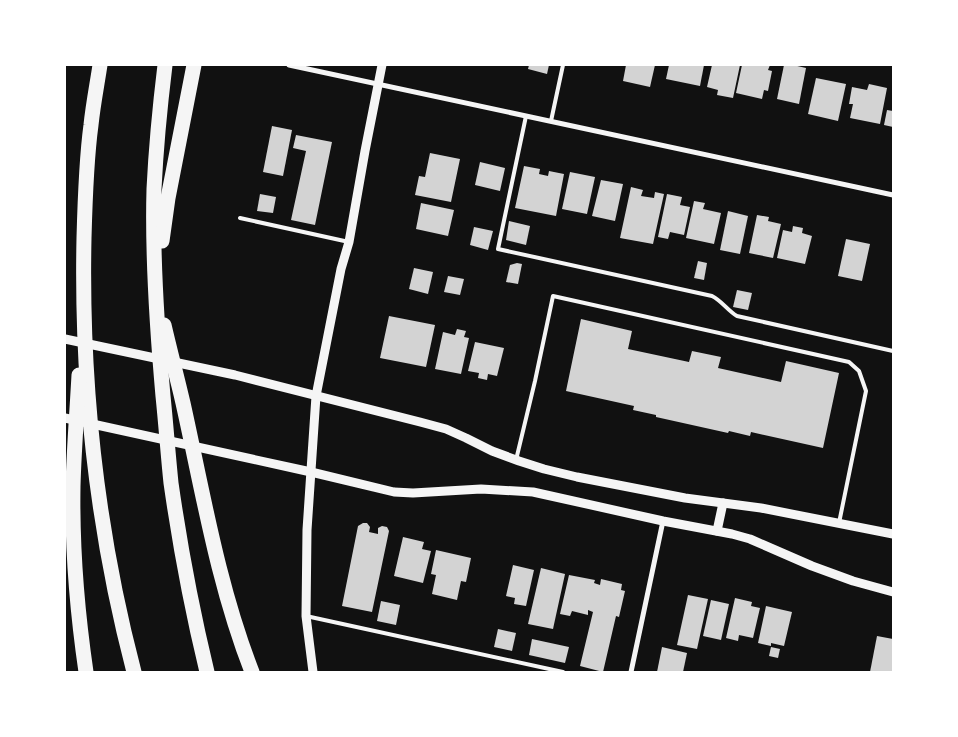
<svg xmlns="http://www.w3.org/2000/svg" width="958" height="737" viewBox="0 0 958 737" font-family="Quicksand,sans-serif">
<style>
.building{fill:#d3d3d3}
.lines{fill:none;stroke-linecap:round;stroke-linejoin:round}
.service{stroke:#f5f5f5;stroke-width:4}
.minor{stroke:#f5f5f5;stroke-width:5}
.tertiary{stroke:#f5f5f5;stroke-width:9}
.motorway{stroke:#f5f5f5;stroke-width:15}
</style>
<rect width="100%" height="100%" fill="#111"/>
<g class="building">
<polygon points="529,65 549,65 547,74 528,69"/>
<polygon points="626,65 655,65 650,87 623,81"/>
<polygon points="669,65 704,65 700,86 666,79"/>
<polygon points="712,65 740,65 733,98 717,95 718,90 707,87"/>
<polygon points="742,65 770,65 768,70 772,71 768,91 764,90 762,99 736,93"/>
<polygon points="784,65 793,65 806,68 799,104 777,99"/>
<polygon points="816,78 846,84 838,121 808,114"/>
<polygon points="869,84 887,88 880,124 850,118 853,104 849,104 852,87 867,90"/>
<polygon points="887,110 893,111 893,127 884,125"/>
<polygon points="272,126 292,130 283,176 263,172"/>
<polygon points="296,135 332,142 315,225 291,220 306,151 293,148"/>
<polygon points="430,153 460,159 451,202 415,195 419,176 425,177"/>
<polygon points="480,162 505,168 500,191 475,185"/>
<polygon points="524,166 540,169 539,174 548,176 549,171 564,174 556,216 515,208"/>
<polygon points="570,172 595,177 587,214 562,209"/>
<polygon points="601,180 623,184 615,221 592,216"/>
<polygon points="631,187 643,190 641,196 654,198 655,192 664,194 653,244 620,238"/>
<polygon points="260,194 276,197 273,213 257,211"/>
<polygon points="667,194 682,197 680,205 690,207 684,235 670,232 668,239 658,237"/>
<polygon points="694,201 705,203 703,209 721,213 714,244 686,238"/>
<polygon points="421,203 454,210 448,236 416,229"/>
<polygon points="728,211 748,216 740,254 720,250"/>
<polygon points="757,215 769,217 768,221 781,224 773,258 749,253"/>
<polygon points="509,221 530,226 526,245 506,240"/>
<polygon points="793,226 803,228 802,233 812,236 805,264 777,258 783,230 792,232"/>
<polygon points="474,227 493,231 488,250 470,245"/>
<polygon points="846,239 870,244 862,281 838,276"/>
<polygon points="698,261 707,263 704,280 694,278"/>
<polygon points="517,263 522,264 518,284 506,282 510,265"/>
<polygon points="414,268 433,272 428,294 409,289"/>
<polygon points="448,276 464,279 460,295 444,292"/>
<polygon points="737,290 752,293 748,310 733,307"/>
<polygon points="389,316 435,325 426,367 380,358"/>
<polygon points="581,319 632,331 628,349 689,362 692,351 721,357 718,368 781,382 786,361 839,373 823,448 751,432 750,436 729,431 728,433 656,417 656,415 633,410 634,406 566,391"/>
<polygon points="457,329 466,331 464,337 469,338 461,374 435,369 443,332 455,335"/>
<polygon points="475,342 504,348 497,376 488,374 487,380 478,378 479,373 468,371"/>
<polygon points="363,523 367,523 370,527 369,532 378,534 378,528 382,526 387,527 389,531 372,612 342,606 358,526"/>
<polygon points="403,537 424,542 422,549 431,551 423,583 394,576"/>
<polygon points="436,550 471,558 466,582 461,581 457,600 432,594 436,575 431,574"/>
<polygon points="513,565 534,570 526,606 514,604 515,598 506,596"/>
<polygon points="541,568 565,574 553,629 528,624"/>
<polygon points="569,575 595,580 594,583 600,585 601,579 622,584 621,590 625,591 619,617 616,616 603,672 580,666 593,612 588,610 588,615 572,611 570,616 560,614"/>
<polygon points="688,595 708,599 697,649 677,645"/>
<polygon points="735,598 752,602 751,606 760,608 753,638 739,635 738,641 726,638"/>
<polygon points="711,600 729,604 721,640 703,636"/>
<polygon points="381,601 400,605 396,625 377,621"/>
<polygon points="766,606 792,612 784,646 771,643 771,646 758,643"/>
<polygon points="498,629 516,633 512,651 494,647"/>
<polygon points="877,636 893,639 893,672 870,672"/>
<polygon points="532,639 569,647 565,663 529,655"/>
<polygon points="662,647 687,653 683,672 657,672"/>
<polygon points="771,647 780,649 778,658 769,656"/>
</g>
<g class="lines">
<g class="service">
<path d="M526,116L498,249L712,296C722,301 728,311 737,316L893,351"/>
<polyline points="551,121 563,65"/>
<polyline points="240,218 349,242"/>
<polyline points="516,460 535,381 553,296 849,362 859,371 866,391 839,523"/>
<polyline points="306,616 563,672"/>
</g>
<g class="minor">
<polyline points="289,65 893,195"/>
<polyline points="631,672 663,521"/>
</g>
<g class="tertiary">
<polyline points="65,339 235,375 420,422 446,429 466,438 492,451 519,461 544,469 577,477 685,498 761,508 893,534"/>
<polyline points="65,418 311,472 394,492 413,493 481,489 533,492 663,521 732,534 750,539 812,566 853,581 893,592"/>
<polyline points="717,531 723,503"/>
<polyline points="313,672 306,616 307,530 316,396 341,269 349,242 365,151 382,65"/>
</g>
<g class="motorway">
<path d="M100,65C97,85 93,105 91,125C86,162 85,200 84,238C81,383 97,531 134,672"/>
<path d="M165,65C160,106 156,148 154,189C152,258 157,328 163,396C166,425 168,454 171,483C180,546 192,610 207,672"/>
<polyline points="162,241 168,198 194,65"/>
<path d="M164,325C170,351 177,377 183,403C203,493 218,585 252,672"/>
<path d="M79,375C77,412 74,449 73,486C72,548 77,610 86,672"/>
</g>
</g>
<rect width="958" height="737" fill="none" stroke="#ffffff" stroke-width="132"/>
</svg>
